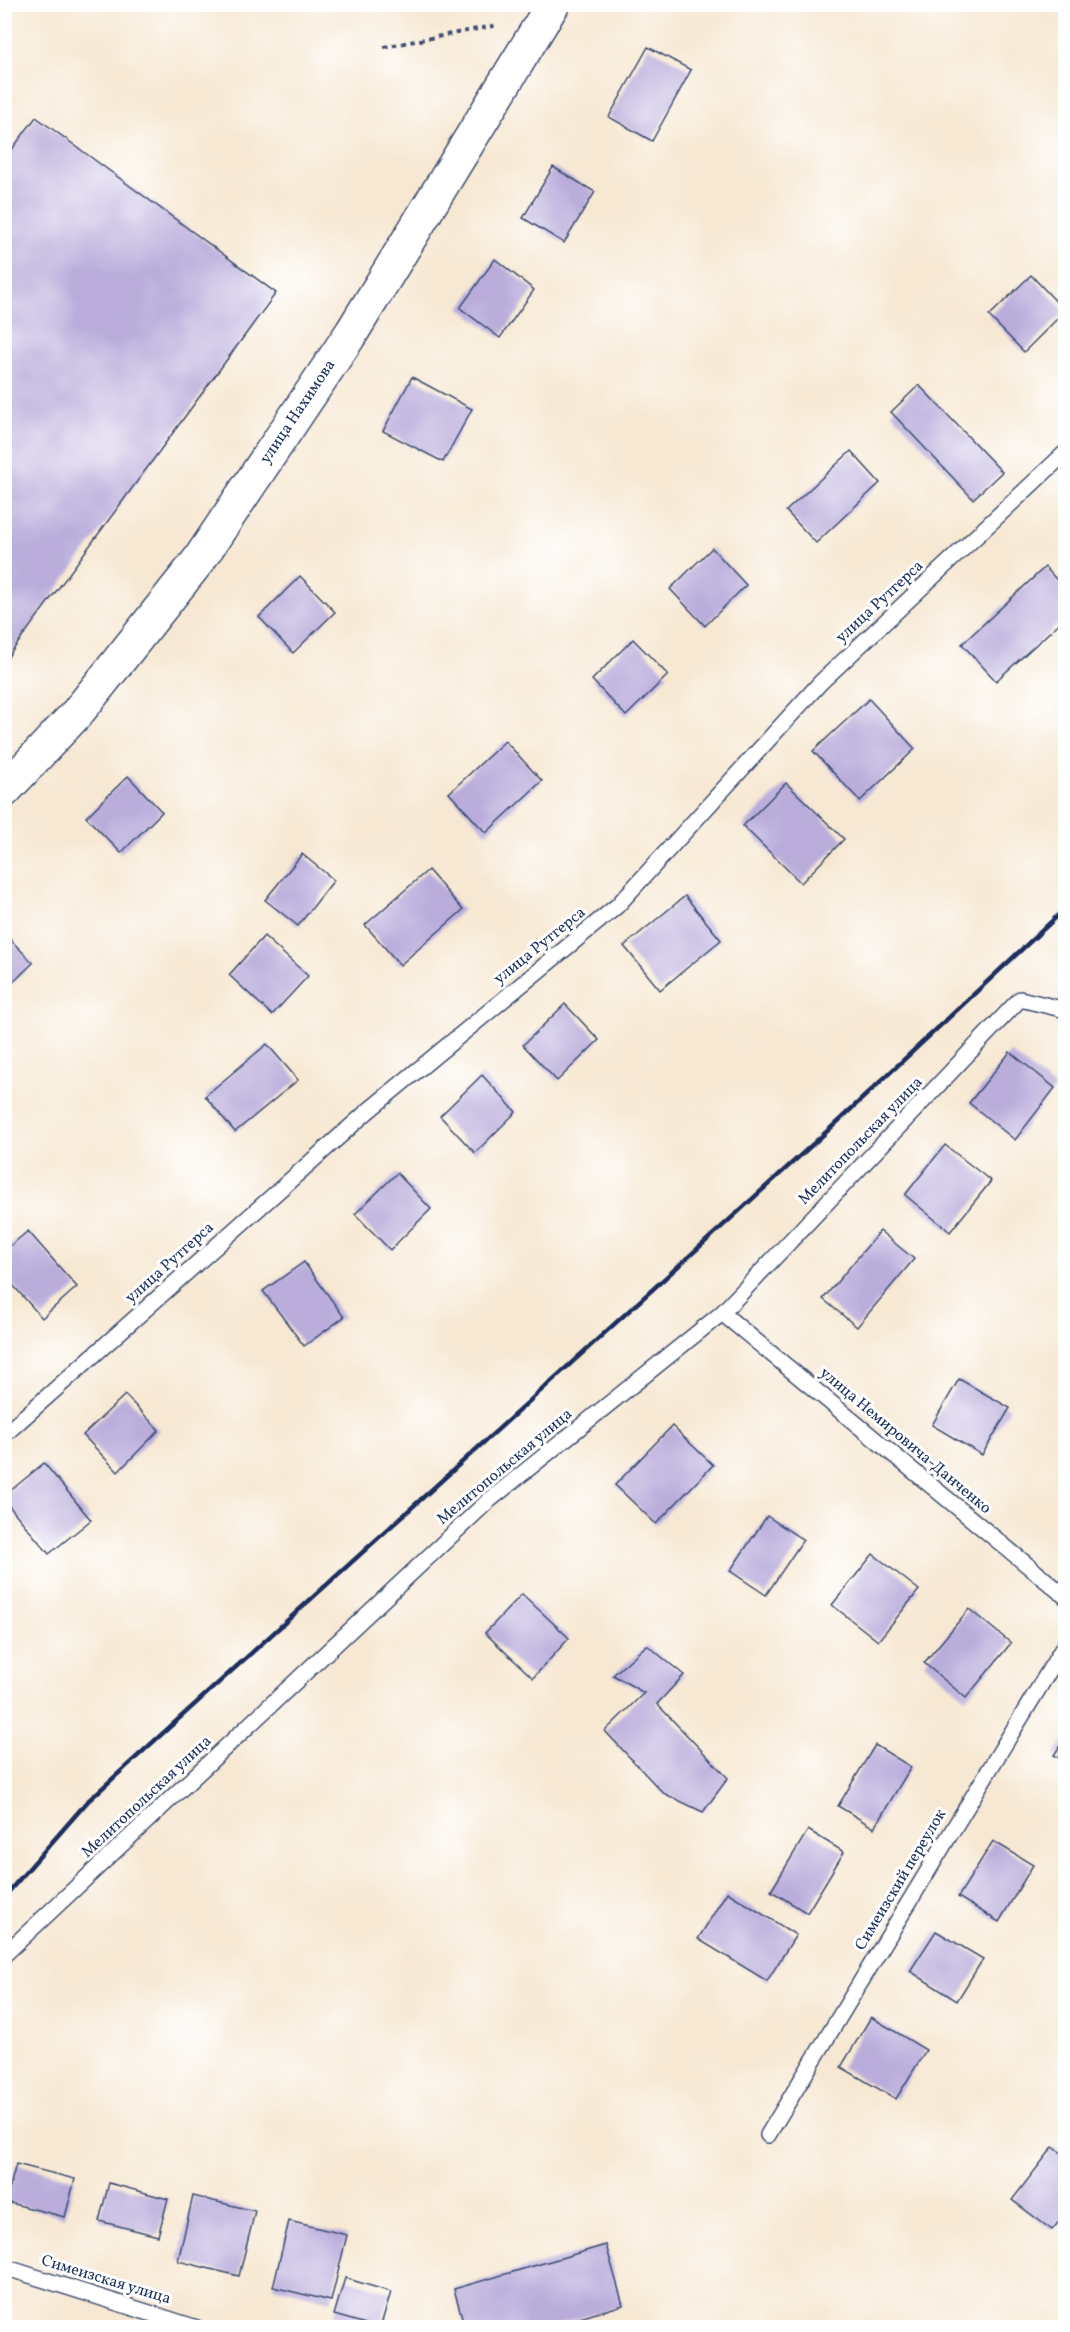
<svg xmlns="http://www.w3.org/2000/svg" width="1070" height="2332" viewBox="0 0 1070 2332" font-family="Vollkorn,serif">
<style>
.building{fill:#baaddc}
.lines{fill:none;stroke-linecap:round;stroke-linejoin:round}
.service-casing{stroke:#3c4b70;stroke-width:18}
.primary-casing{stroke:#3c4b70;stroke-width:36}
.path{stroke:#3c4b70;stroke-width:4;stroke-dasharray:4.5 4.5;stroke-linecap:butt}
.service{stroke:#fff;stroke-width:15}
.primary{stroke:#fff;stroke-width:33}
.rail{stroke:#1b2f5e;stroke-width:4.5}
.labels{text-anchor:middle;dominant-baseline:central;stroke-width:6;stroke-linejoin:round;paint-order:stroke}
.street-label{font-size:16px;fill:#1b2f5e;stroke:#fff}
</style>
<rect width="100%" height="100%" fill="#fff"/>
<filter id="ink" filterUnits="userSpaceOnUse"><feTurbulence type="fractalNoise" baseFrequency=".0167" numOctaves="2"/><feDisplacementMap in="SourceGraphic" scale="12" xChannelSelector="R" yChannelSelector="G"/><feConvolveMatrix kernelMatrix="1 2 1 2 8 2 1 2 1" color-interpolation-filters="sRGB"/></filter>
<filter id="wash" filterUnits="userSpaceOnUse"><feTurbulence type="fractalNoise" baseFrequency=".008" numOctaves="4" result="noise"/><feDisplacementMap in="SourceGraphic" scale="24" xChannelSelector="R" yChannelSelector="G"/><feGaussianBlur stdDeviation="1.35" result="paint"/><feColorMatrix in="noise" values="0 0 0 0 0 0 0 0 0 0 0 0 0 0 0 0 0 1.4 0 .05"/><feComposite in="paint" operator="in"/></filter>
<g filter="url(#wash)">
<rect width="100%" height="100%" fill="#f7e8d3"/>
<g id="blocks">
<g class="building">
<polygon points="648,47 691,70 652,141 609,117"/>
<polygon points="36,117 276,293 4,662 4,160"/>
<polygon points="553,167 595,192 564,243 523,218"/>
<polygon points="495,259 534,290 500,338 460,308"/>
<polygon points="1031,275 1065,311 1024,352 989,316"/>
<polygon points="412,377 472,409 443,462 383,431"/>
<polygon points="919,385 1002,472 973,499 891,412"/>
<polygon points="851,451 880,483 816,543 786,511"/>
<polygon points="712,548 746,585 705,626 670,589"/>
<polygon points="1045,567 1066,590 1066,617 996,681 962,644"/>
<polygon points="300,576 335,612 293,653 259,617"/>
<polygon points="633,639 668,675 626,716 592,680"/>
<polygon points="869,699 915,749 860,801 813,751"/>
<polygon points="505,741 542,781 486,833 449,793"/>
<polygon points="128,776 162,812 121,853 86,817"/>
<polygon points="786,783 844,839 801,883 743,826"/>
<polygon points="302,854 334,880 298,926 265,900"/>
<polygon points="428,870 463,910 400,965 365,925"/>
<polygon points="685,896 721,940 660,990 624,946"/>
<polygon points="4,933 33,963 4,991"/>
<polygon points="264,936 308,976 272,1015 229,975"/>
<polygon points="565,1004 599,1040 557,1081 523,1045"/>
<polygon points="267,1044 298,1080 235,1132 205,1096"/>
<polygon points="1010,1052 1055,1088 1015,1140 969,1103"/>
<polygon points="482,1075 516,1112 475,1153 440,1116"/>
<polygon points="945,1145 991,1181 950,1232 905,1195"/>
<polygon points="397,1173 431,1209 390,1250 355,1214"/>
<polygon points="28,1231 77,1287 42,1318 4,1275 4,1251"/>
<polygon points="880,1231 914,1259 857,1327 823,1299"/>
<polygon points="304,1262 344,1317 304,1346 263,1291"/>
<polygon points="959,1379 1010,1408 982,1455 932,1425"/>
<polygon points="125,1395 159,1430 118,1472 83,1435"/>
<polygon points="672,1426 713,1465 656,1524 615,1485"/>
<polygon points="44,1463 91,1520 49,1554 4,1500 4,1496"/>
<polygon points="767,1516 803,1540 766,1595 730,1571"/>
<polygon points="873,1554 919,1590 878,1641 832,1605"/>
<polygon points="522,1594 569,1638 533,1678 485,1633"/>
<polygon points="969,1609 1011,1643 966,1698 924,1663"/>
<polygon points="647,1645 684,1675 657,1704 728,1778 703,1812 663,1793 605,1731 644,1693 613,1675"/>
<polygon points="1066,1737 1066,1762 1054,1755"/>
<polygon points="875,1745 911,1767 874,1828 838,1806"/>
<polygon points="808,1830 844,1852 807,1913 771,1891"/>
<polygon points="993,1841 1033,1865 999,1922 958,1897"/>
<polygon points="727,1892 796,1935 767,1981 698,1939"/>
<polygon points="936,1931 983,1959 957,2001 910,1971"/>
<polygon points="871,2017 926,2050 896,2099 841,2067"/>
<polygon points="1053,2147 1066,2156 1066,2213 1052,2230 1012,2200"/>
<polygon points="16,2164 75,2179 65,2217 6,2202"/>
<polygon points="109,2183 168,2199 158,2236 99,2221"/>
<polygon points="193,2196 255,2211 239,2276 178,2261"/>
<polygon points="289,2221 347,2235 331,2301 273,2287"/>
<polygon points="606,2245 623,2305 547,2328 465,2328 454,2289"/>
<polygon points="345,2278 391,2292 380,2328 334,2315"/>
</g>
</g>
</g>
<g filter="url(#ink)">
<use href="#blocks" fill-opacity="0" stroke="#3c4b70" stroke-width="1.5"/>
<g class="lines">
<g class="service-casing">
<g id="service">
<polyline points="722,1313 1066,1597"/>
<polyline points="4,1435 368,1111 617,906 821,682 1066,452"/>
<polyline points="4,1955 487,1502 722,1313 1020,999 1066,1010"/>
<polyline points="768,2135 1066,1643"/>
<polyline points="4,2267 197,2328"/>
</g>
</g>
<g class="primary-casing">
<polyline id="primary" points="4,791 78,712 199,560 352,332 553,4"/>
</g>
<g class="path">
<polyline points="588,7 602,4"/>
<polyline points="384,47 498,25"/>
</g>
<use href="#service" class="service"/>
<use href="#primary" class="primary"/>
<polyline class="rail" points="4,1897 88,1801 834,1125 1066,908"/>
</g>
</g>
<g class="labels">
<g class="street-label">
<text transform="translate(298 412) rotate(-56)">улица Нахимова</text>
<text transform="translate(880 602) rotate(-43)">улица Рутгерса</text>
<text transform="translate(540 946) rotate(-39)">улица Рутгерса</text>
<text transform="translate(861 1141) rotate(-46)">Мелитопольская улица</text>
<text transform="translate(170 1263) rotate(-42)">улица Рутгерса</text>
<text transform="translate(905 1441) rotate(40)">улица Немировича-Данченко</text>
<text transform="translate(505 1467) rotate(-40)">Мелитопольская улица</text>
<text transform="translate(147 1797) rotate(-43)">Мелитопольская улица</text>
<text transform="translate(901 1880) rotate(-59)">Симеизский переулок</text>
<text transform="translate(106 2280) rotate(17)">Симеизская улица</text>
</g>
</g>
<rect width="1070" height="2332" fill="none" stroke="#fff" stroke-width="24"/>
</svg>
